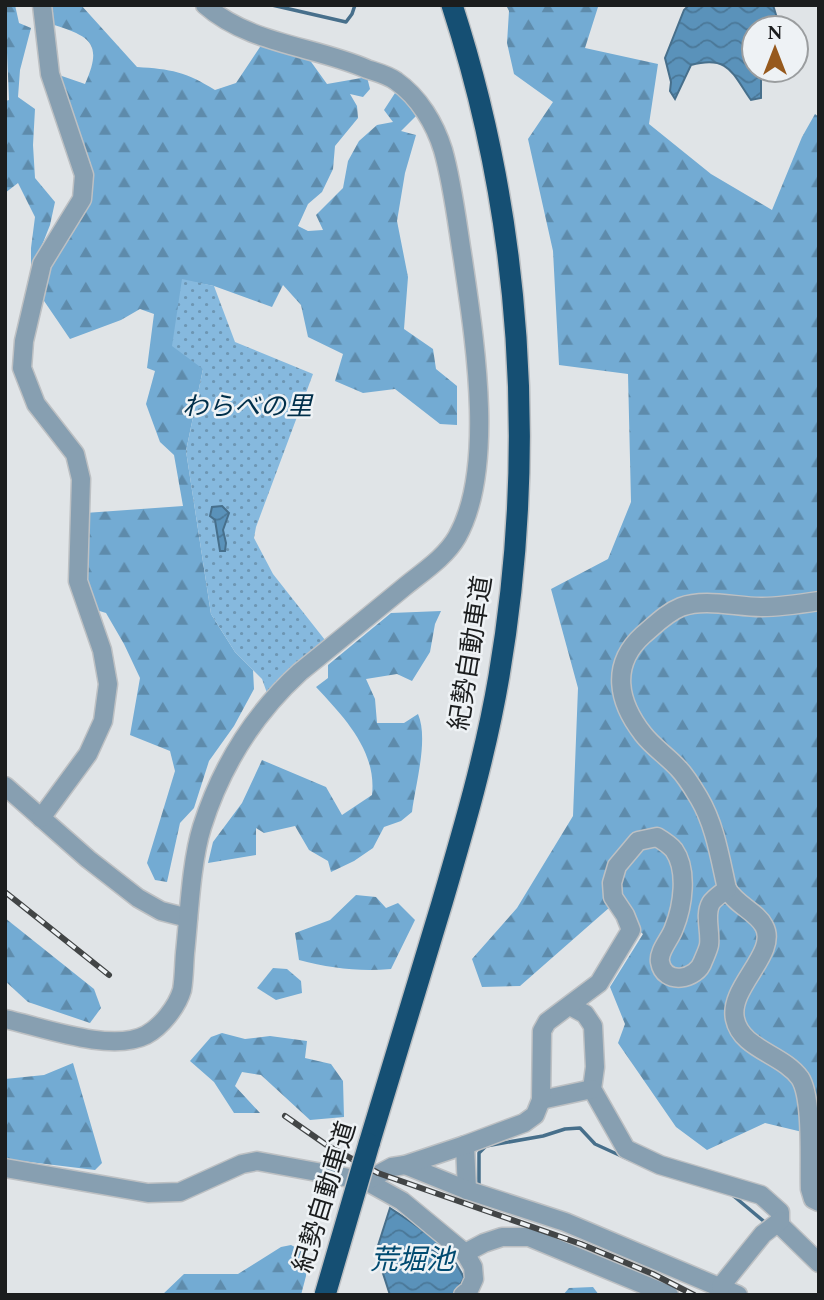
<svg xmlns="http://www.w3.org/2000/svg" width="824" height="1300" viewBox="0 0 824 1300" font-family="Spectral,'Noto Sans JP',serif">
<style>
.forest{fill:url(#forest-firs)}
.park{fill:url(#park-dots)}
.water{fill:url(#water-waves);stroke:#476f8b;stroke-width:2}
.lines{fill:none;stroke-linecap:round;stroke-linejoin:round}
.stream{stroke:#476f8b;stroke-width:3.5}
.minor-casing{stroke:#bdc0c3;stroke-width:21}
.highway-casing{stroke:#bdc0c3;stroke-width:24}
.minor{stroke:#879fb1;stroke-width:18}
.highway{stroke:#154f73;stroke-width:21}
.rail-casing{stroke:#424546;stroke-width:6}
.rail{stroke:#eef2f5;stroke-width:3.5;stroke-dasharray:10;stroke-linecap:butt}
.highway-bridge-casing{stroke:#bdc0c3;stroke-width:24;stroke-linecap:butt}
.highway-bridge{stroke:#154f73;stroke-width:21}
.labels{text-anchor:middle;dominant-baseline:central;stroke-width:5;stroke-linejoin:round;paint-order:stroke}
.park-label{font-size:26px;font-style:italic;fill:#002f4a;stroke:#eef2f5}
.street-label{font-size:26px;fill:#1b1d1e;stroke:#eef2f5}
.water-label{font-size:28px;font-style:italic;fill:#004a70;stroke:#eef2f5}
</style>
<defs>
<pattern id="forest-firs" width="22" height="20" patternUnits="userSpaceOnUse" patternTransform="scale(1.75)"><rect width="22" height="20" fill="#73abd3"/><path d="M5 1l3.5 6h-7zM16 11l3.5 6h-7z" fill="#5e8bab"/></pattern>
<pattern id="park-dots" width="8" height="8" patternUnits="userSpaceOnUse" patternTransform="scale(1.75)"><rect width="8" height="8" fill="#86b9de"/><path d="M2 2h.1M6 6h.1" fill="none" stroke="#6d96b3" stroke-width="1.8" stroke-linecap="round"/></pattern>
<pattern id="water-waves" width="16" height="10" patternUnits="userSpaceOnUse" patternTransform="scale(1.75)"><rect width="16" height="10" fill="#5a92ba"/><path d="M0 5q4-4 8 0t8 0" fill="none" stroke="#4a7797"/></pattern>
</defs>
<rect width="100%" height="100%" fill="#e0e4e7"/>
<g class="forest">
<polygon points="5,5 15,5 19,23 31,28 20,70 18,97 35,109 33,145 35,178 55,202 50,225 31,273 31,248 35,217 18,183 5,193 5,101 9,100"/>
<path d="M48,5H81L137,67C171,69 186,72 215,90L236,83L262,44L309,59L327,84L367,77L370,89L363,97L350,94L357,106L358,118L335,146L333,169L322,192L308,204L298,226L308,231L323,230L316,215L343,188L348,161L359,141L377,125L393,122L384,110L395,93L402,97L416,116L401,131L416,135L405,173L397,221L408,277L404,329L433,349L436,369L457,386V425L440,424L395,389L363,393L335,381L343,354L308,337L301,305L283,285L272,307L214,286L182,280L203,369L186,451L211,614L235,652L253,670L254,689L234,726L209,761L194,808L180,823L167,882L155,880L147,863L175,771L170,751L130,735L140,678L124,644L106,613L93,609L85,581V513L183,506L174,455L160,442L146,404L155,371L147,368L154,314L140,309L121,320L70,339L40,295L56,254L88,203L91,164L71,120L56,74L85,84C104,42 89,36 51,24Z"/>
<polygon points="506,5 597,5 598,7 585,48 658,64 649,124 711,174 772,210 802,137 815,114 819,117 819,1136 765,1123 707,1150 676,1127 618,1043 625,1024 610,987 643,934 610,907 520,986 482,987 472,959 517,908 573,816 578,688 551,589 608,559 631,502 628,374 559,365 553,251 528,139 553,102 514,74 507,43 509,11"/>
<path d="M441,611L435,624L430,652L412,681L397,674L366,679L375,699L377,723H404L418,714C429,739 415,786 412,812L401,821L384,827L373,848L354,861L331,872L328,861L309,850L295,826L264,833L256,828V855L208,863L213,842L242,803L262,760L326,787L342,815L372,795C377,751 344,717 316,687L328,678V665L391,613Z"/>
<path d="M356,895L376,897L386,908L398,903L415,920L391,969C359,972 330,968 299,960L295,933L330,920Z"/>
<polygon points="5,918 94,989 101,1008 90,1023 28,1002 5,981"/>
<polygon points="273,968 287,969 301,981 302,993 276,1000 257,988"/>
<polygon points="222,1033 245,1039 270,1036 307,1041 305,1058 331,1064 343,1081 344,1117 310,1120 261,1075 242,1072 235,1086 260,1113 234,1113 214,1082 190,1061 211,1037"/>
<polygon points="73,1063 102,1163 95,1170 5,1159 5,1079 44,1075"/>
<polygon points="291,1245 306,1253 306,1276 301,1295 162,1295 184,1274 238,1274 281,1247"/>
<polygon points="593,1287 599,1295 563,1295 569,1288"/>
</g>
<polygon class="park" points="182,279 214,286 235,342 313,374 256,527 254,538 273,574 325,640 267,693 262,679 235,652 211,614 186,451 203,369 172,346"/>
<g class="water">
<path d="M689,5H773L780,28H754V70H761V98L751,100C732,73 729,55 691,65L675,99L670,91L671,82L665,58L684,10Z"/>
<polygon points="222,506 229,513 223,530 226,543 225,551 220,551 215,520 210,516 212,507"/>
<path d="M390,1208C419,1227 449,1245 464,1278L454,1295H390L376,1252Z"/>
</g>
<g class="lines">
<g class="stream">
<polyline points="272,5 346,22 352,14 355,5"/>
<polyline points="479,1184 479,1153 486,1146 543,1136 565,1129 580,1128 595,1144 630,1160"/>
<polyline points="730,1193 767,1224"/>
</g>
<g class="minor-casing">
<g id="minor">
<polyline points="5,786 88,859 138,898 161,911 188,918"/>
<polyline points="41,818 88,754 103,721 108,684 102,650 78,581 81,479 75,454 36,404 22,368 24,341 42,264 82,199 84,175 50,74 42,5"/>
<path d="M727,889C736,905 757,912 764,926C779,953 728,987 735,1019C741,1049 783,1054 800,1078C813,1098 809,1163 810,1189L813,1199L819,1202"/>
<polyline points="570,1006 585,1014 593,1026 595,1067 592,1089 626,1149 660,1165 761,1195 780,1212 780,1225 819,1263"/>
<path d="M5,1019C42,1027 111,1053 146,1035C161,1027 177,1007 182,990C184,979 184,965 185,953C189,916 191,862 202,827C221,767 254,714 300,672C335,644 369,616 403,588C421,573 445,558 457,537C496,468 474,336 463,260C457,223 453,185 443,150C435,124 419,97 396,81C388,75 376,72 367,69C314,46 249,44 205,5"/>
<polyline points="541,1100 592,1089"/>
<polyline points="465,1145 467,1190"/>
<polyline points="405,1165 467,1190 565,1222 738,1295"/>
<polyline points="5,1168 148,1193 180,1192 242,1164 257,1161 366,1181 402,1201 465,1253 473,1267 474,1279 469,1290 463,1295"/>
<path d="M366,1181L392,1167L405,1165L465,1145L524,1123L535,1115L541,1100L542,1031L547,1022L599,983L631,930L625,915L613,897L612,883L617,866L638,841L657,837C662,840 670,845 674,850C688,870 683,906 674,928C671,938 658,951 660,962C664,986 697,980 703,961C705,956 708,950 709,945C711,932 704,915 711,903C714,898 722,893 727,889C720,858 715,825 699,798C693,788 686,776 678,768C667,756 653,747 643,734C618,702 610,665 643,635C655,625 666,613 681,607C705,598 736,607 761,607C780,607 800,604 819,601"/>
<polyline points="465,1253 484,1243 502,1237 529,1237 669,1295"/>
<polyline points="721,1286 763,1234 780,1221"/>
</g>
</g>
<g class="highway-casing">
<path id="highway" d="M369,1144C394,1063 418,983 442,903C464,828 486,753 499,676C537,453 522,220 452,5"/>
</g>
<use href="#minor" class="minor"/>
<use href="#highway" class="highway"/>
<g class="rail-casing">
<g id="rail">
<polyline points="5,892 109,975"/>
<polyline points="285,1116 328,1146 378,1173 581,1244 653,1274 694,1295"/>
</g>
</g>
<use href="#rail" class="rail"/>
<g class="highway-bridge-casing">
<polyline id="highway-bridge" points="325,1295 369,1144"/>
</g>
<use href="#highway-bridge" class="highway-bridge"/>
</g>
<g class="labels">
<g class="park-label">
<text x="247" y="407">わらべの里</text>
</g>
<g class="street-label">
<text transform="translate(471 653) rotate(-81)">紀勢自動車道</text>
<text transform="translate(325 1197) rotate(-73)">紀勢自動車道</text>
</g>
<g class="water-label">
<text x="412" y="1260">荒堀池</text>
</g>
</g>
<rect width="824" height="1300" fill="none" stroke="#1b1d1e" stroke-width="14"/>
<g transform="translate(775 49)"><circle r="33" fill="#eef2f5" stroke="#9a9d9f" stroke-width="2"/>
<path d="M0-5L12 26L0 18L-12 26Z" fill="#96591d"/>
<text y="-10" font-size="19" font-weight="bold" text-anchor="middle" fill="#1b1d1e">N</text>
</g>
</svg>
